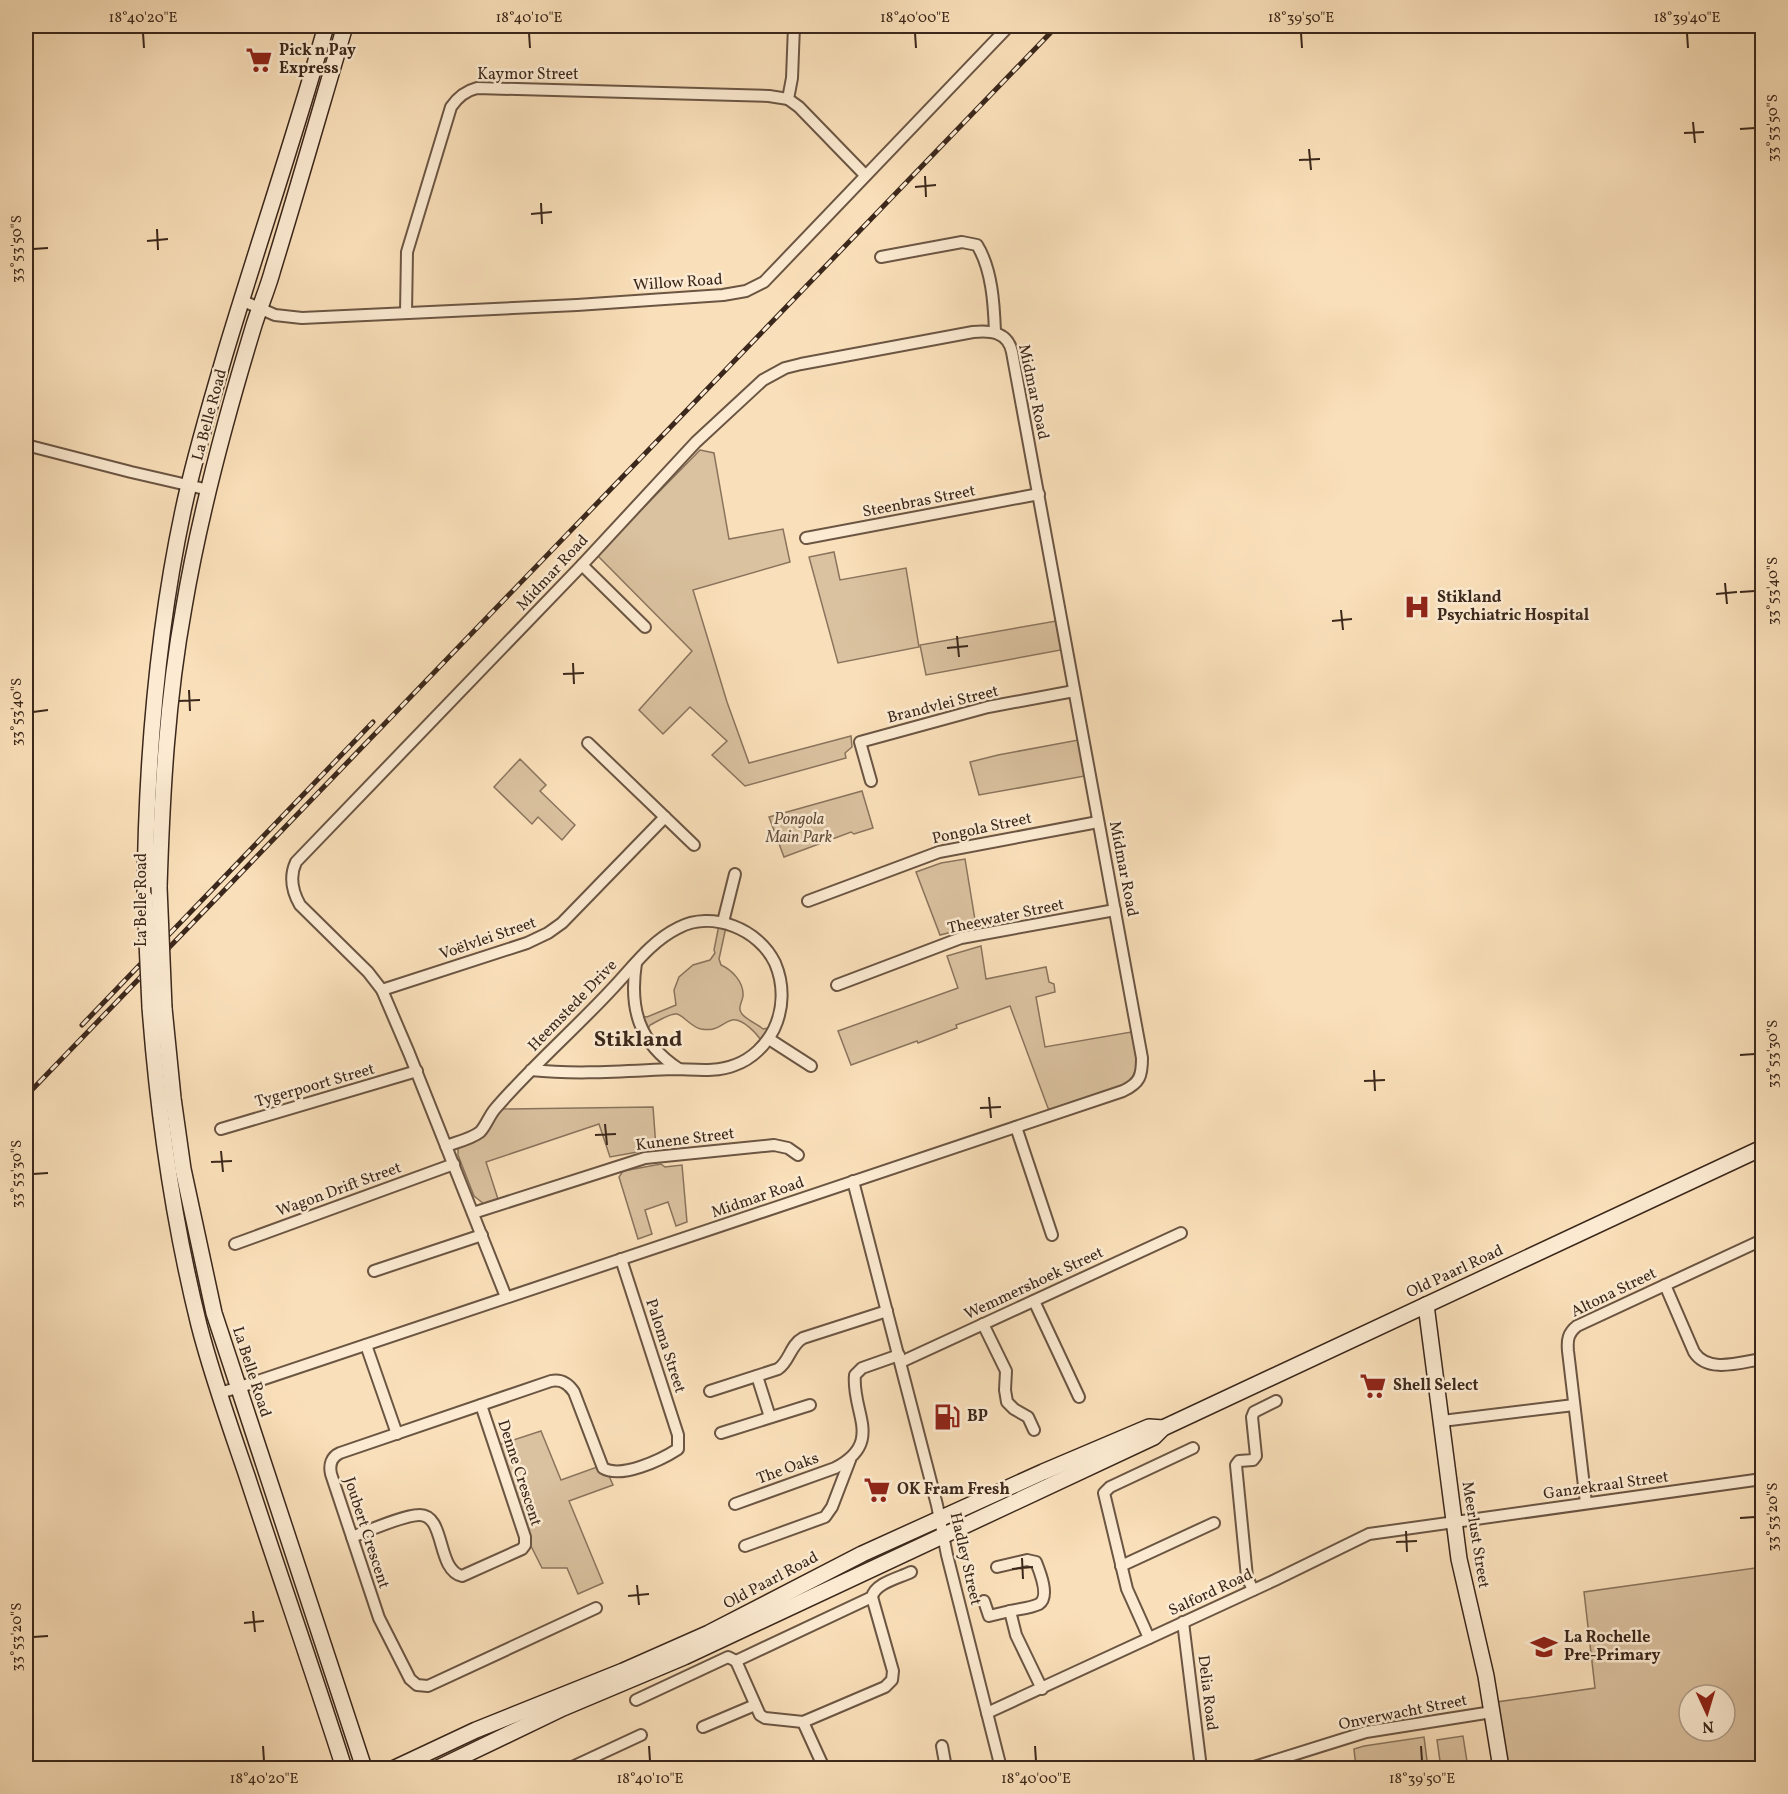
<svg xmlns="http://www.w3.org/2000/svg" width="1788" height="1794" viewBox="0 0 1788 1794" font-family="Vollkorn,serif">
<style>
.green{fill:#dac19f;stroke:#8a745d;stroke-width:1.5;fill-rule:evenodd}
.lines{fill:none;stroke-linecap:round;stroke-linejoin:round}
.street-casing{stroke:#6b5543;stroke-width:14}
.secondary-casing{stroke:#3b271b;stroke-width:18}
.street{stroke:#fcebd2;stroke-width:10}
.secondary{stroke:#fcebd2;stroke-width:15}
.rail-casing{stroke:#3b271b;stroke-width:5}
.rail{stroke:#fcebd2;stroke-width:3;stroke-dasharray:9;stroke-linecap:butt}
.secondary-bridge-casing{stroke:#3b271b;stroke-width:18;stroke-linecap:butt}
.secondary-bridge{stroke:#fcebd2;stroke-width:15}
.ticks{fill:none;stroke:#3b271b;stroke-width:2}
.labels{text-anchor:middle;dominant-baseline:central;stroke-width:5;stroke-linejoin:round;paint-order:stroke}
.poi-label{font-size:16px;font-weight:bold;fill:#3b271b;stroke:#fcebd2;text-anchor:start}
.street-label{font-size:16px;fill:#3b271b;stroke:#fcebd2}
.park-label{font-size:16px;font-style:italic;fill:#634e3c;stroke:#fcebd2}
.district-label{font-size:22px;font-weight:bold;fill:#3b271b;stroke:#fcebd2}
.neatline{fill:none;stroke:#3b271b;stroke-width:2}
.ticks-label{font-size:15px;text-anchor:middle;fill:#3b271b}
</style>
<rect width="100%" height="100%" fill="#fae0ba"/>
<filter id="stains"><feTurbulence type="fractalNoise" baseFrequency=".00333" numOctaves="4"/><feColorMatrix values="0 0 0 0 .2 0 0 0 0 .09 0 0 0 0 .02 0 0 0 .5 -.17"/></filter>
<radialGradient id="worn" r=".72"><stop offset=".6" stop-color="#630" stop-opacity="0"/><stop offset="1" stop-color="#630" stop-opacity=".3"/></radialGradient>
<g class="green">
<polygon points="700,450 714,453 729,539 783,529 790,562 693,590 727,702 749,763 851,736 852,747 845,753 846,758 745,786 712,755 727,741 690,707 663,734 639,710 692,651 597,555"/>
<polygon points="834,552 840,580 906,568 919,647 838,663 809,557"/>
<polygon points="1056,621 1061,650 926,675 920,645"/>
<polygon points="1078,740 1085,776 979,795 970,762 998,755"/>
<polygon points="520,759 546,785 540,791 575,825 562,840 538,817 532,824 494,787"/>
<polygon points="862,791 873,828 854,834 851,832 784,857 769,817"/>
<polygon points="965,859 976,926 940,935 916,872 941,863"/>
<path d="M719,925L726,927L719,959L721,965C732,970 744,982 743,996C742,1003 737,1008 742,1014C747,1020 757,1024 763,1029L768,1028L770,1029L762,1042C758,1035 743,1018 732,1020C721,1023 718,1032 701,1029C691,1027 683,1015 677,1014C669,1013 657,1022 650,1025L648,1029L640,1016L647,1017L676,1005L674,990L679,977L693,965L710,960L715,953L714,950Z"/>
<path d="M981,946L986,979L1046,967L1049,982L1054,984L1055,992L1036,997L1045,1047L1131,1032C1135,1051 1144,1072 1124,1085L1051,1110L1048,1108L1010,1006L956,1025L957,1028L918,1043L917,1041L851,1065L838,1031L958,988L947,956Z"/>
<polygon points="653,1107 656,1148 654,1149 610,1157 599,1124 486,1162 498,1199 484,1204 474,1196 458,1155 458,1147 499,1109"/>
<polygon points="661,1164 665,1167 682,1165 687,1222 676,1226 668,1202 645,1210 652,1234 638,1239 619,1177 623,1171"/>
<polygon points="541,1431 561,1480 597,1467 609,1476 613,1485 569,1501 603,1583 578,1594 567,1568 542,1568 529,1542 498,1445"/>
<path d="M1762,1567V1768H1508L1497,1702L1595,1688L1584,1592ZM1689,1695H1725V1731H1689Z"/>
<polygon points="1463,1736 1468,1768 1441,1768 1437,1740"/>
<polygon points="1424,1737 1428,1768 1356,1768 1354,1749 1364,1746"/>
</g>
<g class="lines">
<g class="street-casing">
<g id="street">
<polyline points="794,26 792,78 788,99 799,107 865,175"/>
<path d="M881,257L962,242L977,245C992,269 994,304 995,332"/>
<polyline points="241,300 275,315 302,318 577,305 723,295 746,291 764,282 1009,26"/>
<path d="M406,313L407,252L451,107C458,97 465,91 477,88L769,96L788,99"/>
<polyline points="26,445 131,472 209,490"/>
<polyline points="806,538 1039,494"/>
<polyline points="582,565 645,627"/>
<polyline points="588,743 694,845"/>
<polyline points="871,781 860,742 988,707 1074,691"/>
<polyline points="808,901 939,852 1098,822"/>
<polyline points="723,922 735,874"/>
<path d="M636,963C629,1009 639,1043 679,1069"/>
<polyline points="837,985 961,938 1115,910"/>
<polyline points="382,990 527,943 548,933 562,923 665,817"/>
<polyline points="769,1039 811,1066"/>
<polyline points="1016,1127 1052,1235"/>
<polyline points="221,1129 417,1071"/>
<path d="M446,1146C457,1142 471,1139 480,1132C486,1126 489,1116 495,1109C531,1067 574,1030 612,989C633,967 650,942 678,928C712,910 759,929 775,963C784,984 784,1008 774,1029C766,1045 752,1059 735,1065C715,1073 693,1069 672,1069C625,1071 578,1075 531,1070"/>
<polyline points="853,1181 937,1505 947,1555 1001,1768"/>
<polyline points="473,1213 645,1158 774,1145 788,1148 798,1155"/>
<polyline points="235,1244 454,1164"/>
<polyline points="374,1271 482,1235"/>
<path d="M1665,1285L1694,1352C1708,1374 1741,1362 1762,1359"/>
<polyline points="1034,1301 1079,1397"/>
<polyline points="983,1324 1006,1371 1005,1390 1007,1402 1014,1409 1028,1417 1034,1430"/>
<polyline points="366,1345 397,1434"/>
<polyline points="901,1362 1181,1233"/>
<polyline points="757,1376 770,1417"/>
<path d="M710,1391L778,1369C790,1361 790,1345 803,1338L887,1311"/>
<path d="M219,1393L237,1388L1123,1091C1140,1083 1142,1076 1142,1058L1012,352C1008,332 991,330 973,332L801,364L785,368L763,380L696,442L582,565L296,862C289,877 292,891 300,905L368,972L382,990L409,1053L506,1297"/>
<polyline points="1442,1421 1574,1405"/>
<polyline points="721,1433 810,1405"/>
<path d="M1586,1503L1568,1351C1567,1340 1568,1333 1577,1326L1762,1240"/>
<path d="M735,1504L835,1468C885,1442 851,1412 855,1375L862,1368L899,1355"/>
<path d="M352,1537C368,1531 404,1515 419,1515C446,1514 436,1570 462,1576L522,1549L525,1545V1537L481,1405"/>
<polyline points="745,1546 825,1517 832,1507 850,1460"/>
<polyline points="1121,1566 1214,1523"/>
<path d="M997,1567L1027,1560L1036,1562C1040,1572 1050,1597 1039,1604C1031,1608 1019,1609 1010,1611"/>
<polyline points="1253,1590 1247,1577 1236,1465 1239,1461 1253,1460 1256,1456 1252,1417 1254,1412 1276,1401"/>
<polyline points="984,1601 989,1616 1010,1611 1016,1635 1042,1689"/>
<path d="M596,1608L428,1686L417,1685L410,1679L379,1618L331,1474C329,1465 331,1457 340,1453L551,1381C561,1379 568,1383 574,1392L603,1468C621,1479 661,1460 678,1449V1435L621,1259"/>
<polyline points="1183,1622 1201,1768"/>
<polyline points="1149,1638 1127,1589 1104,1493 1110,1487 1193,1448"/>
<polyline points="736,1661 760,1715 765,1718 803,1722 885,1687 892,1680 893,1671 872,1597"/>
<path d="M636,1700L728,1657L736,1661L872,1597C875,1583 899,1578 911,1572"/>
<polyline points="987,1713 1275,1580 1369,1534 1762,1479"/>
<polyline points="803,1722 824,1768"/>
<polyline points="703,1727 755,1705"/>
<polyline points="942,1746 946,1768"/>
<polyline points="570,1768 641,1735"/>
<polyline points="1251,1768 1366,1732 1492,1712"/>
</g>
</g>
<g class="secondary-casing">
<g id="secondary">
<path d="M159,887C162,792 167,700 184,607C200,512 226,417 254,325C260,306 268,288 273,269C298,188 321,107 345,26"/>
<path d="M145,898C146,768 156,638 183,511C194,458 210,406 225,354C258,244 295,136 326,26"/>
<path d="M150,1007C158,1114 173,1220 199,1325C212,1376 230,1426 247,1476C279,1574 313,1671 344,1768"/>
<polyline points="164,1008 173,1098 183,1169 214,1313 364,1768"/>
<polyline points="1426,1305 1459,1559 1486,1676 1501,1768"/>
<polyline points="395,1768 476,1730 623,1671 709,1633 862,1554 1043,1472 1149,1427 1163,1428"/>
<polyline points="438,1768 563,1708 684,1657 1154,1437 1163,1428 1762,1148"/>
</g>
</g>
<use href="#street" class="street"/>
<use href="#secondary" class="secondary"/>
<g class="rail-casing">
<g id="rail">
<polyline points="82,1025 373,722"/>
<polyline points="26,1096 1057,26"/>
</g>
</g>
<use href="#rail" class="rail"/>
<g class="secondary-bridge-casing">
<g id="secondary-bridge">
<polyline points="159,887 164,1008"/>
<polyline points="145,898 150,1007"/>
</g>
</g>
<use href="#secondary-bridge" class="secondary-bridge"/>
</g>
<path class="ticks" d="M143,33L144,48M529,33L530,48M915,33L916,48M1301,33L1302,48M1687,33L1688,48M1693,122L1695,143M1740,129L1755,128M1684,133L1704,132M1309,149L1311,170M1299,160L1320,159M925,176L926,197M915,187L936,185M541,203L542,224M531,214L552,212M157,229L158,250M147,241L168,239M33,249L48,248M1725,583L1727,604M1740,592L1755,591M1716,594L1737,592M1341,610L1343,630M1332,621L1352,619M957,636L959,657M947,648L968,646M573,663L574,684M563,674L584,673M189,690L190,711M179,701L200,700M33,712L48,710M1740,1055L1755,1054M1374,1070L1375,1091M1364,1081L1385,1080M989,1097L991,1118M980,1108L1001,1107M605,1124L607,1145M595,1135L616,1134M221,1151L223,1172M211,1162L232,1161M33,1174L48,1173M1740,1518L1755,1517M1406,1531L1407,1552M1396,1542L1417,1541M1022,1558L1023,1579M1012,1569L1033,1567M637,1585L639,1605M628,1596L649,1594M253,1611L255,1632M244,1623L264,1621M33,1637L48,1636M263,1746L264,1761M649,1746L650,1761M1035,1746L1036,1761M1421,1746L1422,1761"/>
<defs>
<g id="supermarket-bare" transform="scale(2.07)"><path d="M-6-5.5h2.5l.6 2H6L4.5 2H-2.5L-4.4-4H-6ZM-1.5 3.2a1.3 1.3 0 1 0 .1 0ZM3 3.2a1.3 1.3 0 1 0 .1 0Z" fill="#8f2418" stroke="#fcebd2" stroke-width="2.5" paint-order="stroke"/></g>
<g id="hospital-bare" transform="scale(2.07)"><path d="M-5-5h3v3.5h4V-5h3V5h-3V1.5h-4V5h-3Z" fill="#8f2418" stroke="#fcebd2" stroke-width="2.5" paint-order="stroke"/></g>
<g id="fuel-bare" transform="scale(2.07)"><path d="M-5.5-6h7V0h2V4h1.3V-2.5L3-4.5l.8-.8L6-3V5H2.5V1h-1V6h-7ZM-4.2-4.7v3.2H.2V-4.7Z" fill="#8f2418" stroke="#fcebd2" stroke-width="2.5" paint-order="stroke"/></g>
<g id="school-bare" transform="scale(2.07)"><path d="M0-5L7-2L0 1L-7-2ZM-4 1L0 2.5L4 1V4Q0 6-4 4Z" fill="#8f2418" stroke="#fcebd2" stroke-width="2.5" paint-order="stroke"/></g>
</defs>
<g fill-rule="evenodd">
<use href="#supermarket-bare" x="259" y="60"/>
<use href="#hospital-bare" x="1417" y="607"/>
<use href="#supermarket-bare" x="1373" y="1386"/>
<use href="#fuel-bare" x="947" y="1417"/>
<use href="#supermarket-bare" x="877" y="1490"/>
<use href="#school-bare" x="1544" y="1647"/>
</g>
<g class="labels">
<g class="poi-label">
<text x="279" y="51">Pick n Pay<tspan x="279" dy="18">Express</tspan></text>
<text x="1437" y="598">Stikland<tspan x="1437" dy="18">Psychiatric Hospital</tspan></text>
<text x="1393" y="1386">Shell Select</text>
<text x="967" y="1417">BP</text>
<text x="897" y="1490">OK Fram Fresh</text>
<text x="1564" y="1638">La Rochelle<tspan x="1564" dy="18">Pre-Primary</tspan></text>
</g>
<g class="street-label">
<text x="528" y="75">Kaymor Street</text>
<text transform="translate(678 283) rotate(-4)">Willow Road</text>
<text transform="translate(1033 392) rotate(78)">Midmar Road</text>
<text transform="translate(210 415) rotate(-75)">La Belle Road</text>
<text transform="translate(919 502) rotate(-11)">Steenbras Street</text>
<text transform="translate(553 573) rotate(-47)">Midmar Road</text>
<text transform="translate(943 705) rotate(-14)">Brandvlei Street</text>
<text transform="translate(982 829) rotate(-12)">Pongola Street</text>
<text transform="translate(1123 869) rotate(79)">Midmar Road</text>
<text transform="translate(142 900) rotate(-90)">La Belle Road</text>
<text transform="translate(1006 917) rotate(-12)">Theewater Street</text>
<text transform="translate(488 939) rotate(-19)">Voëlvlei Street</text>
<text transform="translate(573 1006) rotate(-46)">Heemstede Drive</text>
<text transform="translate(315 1086) rotate(-16)">Tygerpoort Street</text>
<text transform="translate(685 1140) rotate(-7)">Kunene Street</text>
<text transform="translate(339 1190) rotate(-20)">Wagon Drift Street</text>
<text transform="translate(758 1198) rotate(-19)">Midmar Road</text>
<text transform="translate(1455 1272) rotate(-25)">Old Paarl Road</text>
<text transform="translate(1034 1284) rotate(-25)">Wemmershoek Street</text>
<text transform="translate(1614 1293) rotate(-26)">Altona Street</text>
<text transform="translate(665 1346) rotate(72)">Paloma Street</text>
<text transform="translate(251 1372) rotate(72)">La Belle Road</text>
<text transform="translate(788 1469) rotate(-20)">The Oaks</text>
<text transform="translate(519 1473) rotate(72)">Denne Crescent</text>
<text transform="translate(1606 1486) rotate(-8)">Ganzekraal Street</text>
<text transform="translate(366 1533) rotate(72)">Joubert Crescent</text>
<text transform="translate(1475 1535) rotate(81)">Meerlust Street</text>
<text transform="translate(965 1559) rotate(77)">Hadley Street</text>
<text transform="translate(771 1581) rotate(-28)">Old Paarl Road</text>
<text transform="translate(1211 1593) rotate(-25)">Salford Road</text>
<text transform="translate(1207 1693) rotate(83)">Delia Road</text>
<text transform="translate(1403 1713) rotate(-11)">Onverwacht Street</text>
</g>
<g class="park-label">
<text x="799" y="820">Pongola<tspan x="799" dy="18">Main Park</tspan></text>
</g>
<g class="district-label">
<text x="638" y="1040">Stikland</text>
</g>
</g>
<rect width="1788" height="1794" fill="none" stroke="#fae0ba" stroke-width="66"/>
<g transform="translate(1707 1713) rotate(176)"><circle r="28" fill="#fcebd2" stroke="#af9d89" stroke-width="1.5"/>
<path d="M0-4.5L10 22L0 15L-10 22Z" fill="#8f2418"/>
<text y="-9" font-size="16" font-weight="bold" text-anchor="middle" fill="#3b271b">N</text>
</g>
<rect x="33" y="33" width="1722" height="1728" class="neatline"/>
<g class="ticks-label">
<text x="143" y="22">18°40'20"E</text>
<text x="529" y="22">18°40'10"E</text>
<text x="915" y="22">18°40'00"E</text>
<text x="1301" y="22">18°39'50"E</text>
<text x="1687" y="22">18°39'40"E</text>
<text transform="translate(1772 128) rotate(-90)" y="5">33°53'50"S</text>
<text transform="translate(16 249) rotate(-90)" y="5">33°53'50"S</text>
<text transform="translate(1772 591) rotate(-90)" y="5">33°53'40"S</text>
<text transform="translate(16 712) rotate(-90)" y="5">33°53'40"S</text>
<text transform="translate(1772 1054) rotate(-90)" y="5">33°53'30"S</text>
<text transform="translate(16 1174) rotate(-90)" y="5">33°53'30"S</text>
<text transform="translate(1772 1517) rotate(-90)" y="5">33°53'20"S</text>
<text transform="translate(16 1637) rotate(-90)" y="5">33°53'20"S</text>
<text x="264" y="1783">18°40'20"E</text>
<text x="650" y="1783">18°40'10"E</text>
<text x="1036" y="1783">18°40'00"E</text>
<text x="1422" y="1783">18°39'50"E</text>
</g>
<rect width="100%" height="100%" filter="url(#stains)"/>
<rect width="100%" height="100%" fill="url(#worn)"/>
</svg>
